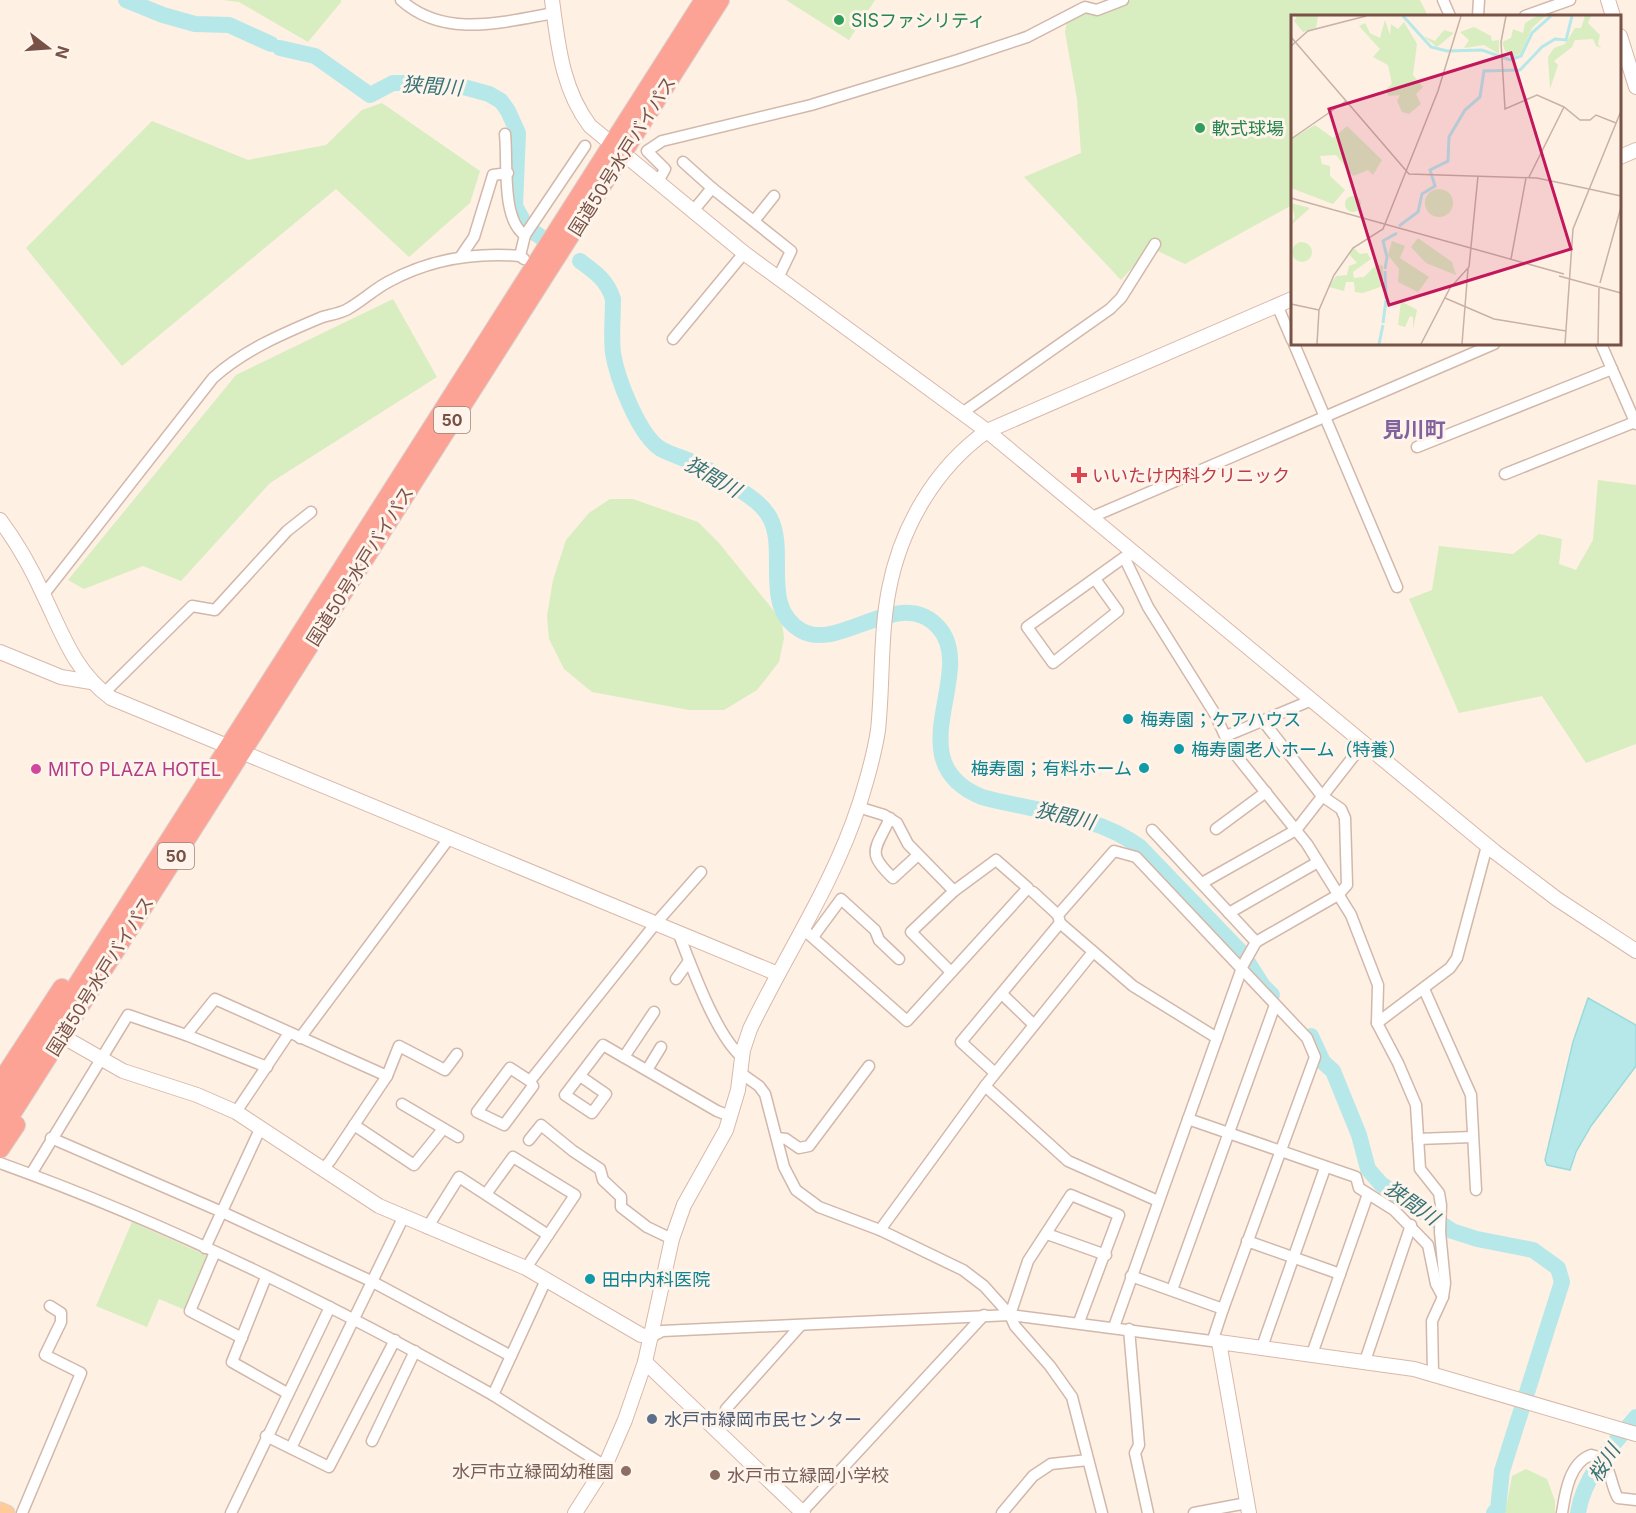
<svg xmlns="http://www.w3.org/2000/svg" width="1636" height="1513" viewBox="0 0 1636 1513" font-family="Inter,'Noto Sans JP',sans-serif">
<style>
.green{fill:#d8edc0}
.water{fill:#b6e8e9;stroke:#9bdadc;stroke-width:1.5}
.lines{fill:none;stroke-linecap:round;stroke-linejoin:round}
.river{stroke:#b6e8e9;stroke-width:16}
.street-casing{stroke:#d2b8ab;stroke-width:13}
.secondary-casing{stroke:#d9b8aa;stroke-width:16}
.primary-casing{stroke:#d9cfcb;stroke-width:17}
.highway-casing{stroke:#d9cfcb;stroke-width:20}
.street{stroke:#fff;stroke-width:10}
.secondary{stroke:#fff;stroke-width:14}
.primary{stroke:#fc9;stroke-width:15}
.highway{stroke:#fda395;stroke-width:18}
.leisure-dot{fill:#2e9e5b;stroke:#fff4eb;stroke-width:2}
.health-dot{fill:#e0444e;stroke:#fff4eb;stroke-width:2}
.culture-dot{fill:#0f9aa8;stroke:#fff4eb;stroke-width:2}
.hotel-dot{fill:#d1479c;stroke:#fff4eb;stroke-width:2}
.service-dot{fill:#5c6f8a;stroke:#fff4eb;stroke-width:2}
.education-dot{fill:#8d6e63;stroke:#fff4eb;stroke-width:2}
.labels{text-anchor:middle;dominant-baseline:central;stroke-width:6;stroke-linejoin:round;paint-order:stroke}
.shield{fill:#fff4eb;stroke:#a08378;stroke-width:1.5}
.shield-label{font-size:16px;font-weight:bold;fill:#785247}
.leisure-label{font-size:18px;fill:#27864d;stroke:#fff4eb;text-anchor:start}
.street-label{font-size:18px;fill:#785247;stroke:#fff4eb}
.health-label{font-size:18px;fill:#be3a42;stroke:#fff4eb;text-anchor:start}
.culture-label{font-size:18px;fill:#0d838f;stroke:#fff4eb;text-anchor:start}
.hotel-label{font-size:18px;fill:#b23c85;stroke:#fff4eb;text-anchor:start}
.service-label{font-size:18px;fill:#4e5e75;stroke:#fff4eb;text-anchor:start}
.education-label{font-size:18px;fill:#785e54;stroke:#fff4eb;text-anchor:end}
.water-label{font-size:20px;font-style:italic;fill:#377477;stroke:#fff4eb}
.quarter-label{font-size:21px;font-weight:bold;fill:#81629c;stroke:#fff4eb}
.inset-river{fill:none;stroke:#b6e8e9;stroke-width:3}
.inset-road{fill:none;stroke:#c8b1a5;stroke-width:1.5}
.view{fill:#c2185b;fill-opacity:0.15;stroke:#c2185b;stroke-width:3}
.inset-edge{fill:none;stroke:#785247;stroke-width:3}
</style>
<rect width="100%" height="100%" fill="#fef0e3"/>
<g class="green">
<polygon points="222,0 341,0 341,2 308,42 239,2"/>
<polygon points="786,0 875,0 849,40"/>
<polygon points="1131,0 1420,0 1428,16 1292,16 1292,205 1185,264 1147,246 1143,256 1121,280 1024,177 1081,153 1077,99 1065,32 1067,21 1084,12 1100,12"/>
<polygon points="382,103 480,171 470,203 409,257 336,189 122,366 26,248 152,121 248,160 326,145 362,110"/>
<polygon points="393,299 437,377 270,483 181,581 143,566 84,589 68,580 236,375"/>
<polygon points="1598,480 1636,485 1636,744 1586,763 1542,696 1459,713 1409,599 1432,590 1439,546 1513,554 1539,534 1562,539 1559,564 1576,570 1593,540"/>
<polygon points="610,499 633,499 698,522 719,543 782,621 784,638 779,662 757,690 724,710 689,710 592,692 564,669 549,639 547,616 553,580 566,540 589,513"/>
<polygon points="132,1222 210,1257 185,1310 159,1299 147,1327 96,1306"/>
<polygon points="1526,1469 1547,1479 1555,1501 1555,1513 1505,1513 1512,1476"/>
</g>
<polygon class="water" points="1588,998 1636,1025 1636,1066 1591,1126 1576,1152 1570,1170 1547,1165 1545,1160 1573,1042"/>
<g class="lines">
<g class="river">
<polyline points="126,0 163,15 195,24 229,25 271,44"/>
<polyline points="280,48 315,56 370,95 393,83 407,83 460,86 489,94 501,101 508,111 518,133 515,206 526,226"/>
<polyline points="532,231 541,237"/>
<path d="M580,261C595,272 607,280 613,299C613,317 611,335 613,353C617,378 639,436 661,449C670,454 680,457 690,461C706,467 719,476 733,485C747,495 762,503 770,518C788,552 760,608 802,631C840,652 901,584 939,628C978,673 895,762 982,797C1036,812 1094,813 1140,847L1242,953L1263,986L1272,995"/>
<polyline points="1311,1036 1323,1062 1333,1071 1359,1135 1368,1169 1381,1184 1452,1231 1477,1239 1533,1250 1558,1268 1562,1282 1502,1471 1498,1509 1494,1513"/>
<path d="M1578,1513C1584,1475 1613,1445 1636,1417"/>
</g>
<g class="street-casing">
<g id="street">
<path d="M401,0C444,39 503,22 554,13"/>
<polyline points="1443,0 1450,16"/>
<polyline points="1478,16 1479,0"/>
<polyline points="1525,16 1570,0"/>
<path d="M505,134C508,161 501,220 525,235"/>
<polyline points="683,162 712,188 693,211"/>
<polyline points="658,182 665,169 647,151 662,141 811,105 958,60 1027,37 1085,7 1097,10 1123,0"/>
<polyline points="712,188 791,251 778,278"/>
<polyline points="754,221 774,196"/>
<polyline points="461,256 474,237 493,175 508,173"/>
<polyline points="524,259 520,256 525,235 585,146"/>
<polyline points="1277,305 1292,340"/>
<polyline points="673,339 744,253"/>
<polyline points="1294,344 1397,587"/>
<polyline points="1601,344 1636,424"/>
<polyline points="962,413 1110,309 1121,298 1155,244"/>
<polyline points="1417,447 1612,369"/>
<polyline points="1505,474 1635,422"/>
<polyline points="1092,517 1494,344"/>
<polyline points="1130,549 1126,561 1148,607 1215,714 1231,749 1307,844 1351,915 1378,985 1377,1023 1398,1063 1416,1105 1420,1169 1439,1193 1441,1205 1440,1232 1445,1283 1443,1297 1432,1321 1433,1374"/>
<polyline points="1095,579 1118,611 1053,663 1027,627 1126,556"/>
<path d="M44,594L213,378C244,350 282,334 320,318C328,315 338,314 346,310C361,302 373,290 388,282C430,259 473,252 520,256"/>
<polyline points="104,693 192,606 215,610 287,531 311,512"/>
<polyline points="1226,736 1312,700"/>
<polyline points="858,807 884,815 897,823 908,844 954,891"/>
<path d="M890,818C876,849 865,852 893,878L918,855"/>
<polyline points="1216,829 1266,792"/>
<polyline points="1152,830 1256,942"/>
<polyline points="1202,883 1296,830 1364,743"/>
<polyline points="1033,892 1058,915"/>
<polyline points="1229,913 1318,862"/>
<polyline points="1060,923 1133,986 1217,1038"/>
<polyline points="803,929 907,1021 1028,888 996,860 954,891 911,932 951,972"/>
<path d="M678,932C691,965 716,1036 742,1057"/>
<polyline points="813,937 841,899 875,930 879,940 899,959"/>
<polyline points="676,979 689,961"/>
<polyline points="1424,989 1471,1095 1476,1190"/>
<polyline points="1002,994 1034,1025"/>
<polyline points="1377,1023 1450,968 1457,958 1487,846"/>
<polyline points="186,1035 267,1067"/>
<polyline points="300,1038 450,837"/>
<polyline points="624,1057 654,1012"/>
<polyline points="647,1070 661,1047"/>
<polyline points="995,1073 961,1042 1060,923 1058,915 1114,851 1136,857 1307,1038 1315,1057 1223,1309 1214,1336 1219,1342"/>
<polyline points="742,1074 759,1086 765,1094 784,1167 796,1190 819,1207 880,1230 963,1270 984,1286 1010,1315 1015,1326 1050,1366 1072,1397 1102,1513"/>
<polyline points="387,1076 399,1046 445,1070 457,1054"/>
<polyline points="580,1076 606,1094 592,1113 565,1095 603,1045 717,1111 730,1116"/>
<polyline points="530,1081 533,1086 504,1125 477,1112 510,1068 530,1081 656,923 701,872"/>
<polyline points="985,1086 1068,1161 1158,1201"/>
<polyline points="402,1104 458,1137"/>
<polyline points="236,1112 289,1033"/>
<polyline points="1188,1119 1356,1177 1359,1188 1394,1210 1428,1245 1436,1284 1443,1297"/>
<polyline points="354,1125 414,1165 443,1129"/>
<polyline points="51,1138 222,1212 371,1281 511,1356"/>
<polyline points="777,1138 786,1139 799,1148 809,1146 869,1066"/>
<polyline points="1418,1139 1472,1137"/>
<polyline points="529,1140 541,1125 573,1151 600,1169 603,1180 621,1197 621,1207 647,1227 672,1239"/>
<path d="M0,1163C170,1224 336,1306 493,1395L546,1280"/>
<polyline points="31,1174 128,1015 186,1035 215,999 387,1076 330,1161 322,1170"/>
<polyline points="486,1194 513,1157 575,1195 526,1268"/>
<polyline points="427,1228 459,1177 548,1235"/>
<polyline points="880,1230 985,1086 1093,952"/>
<polyline points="1047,1234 1106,1255"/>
<polyline points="1247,1241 1340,1274"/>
<polyline points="205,1248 261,1127"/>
<polyline points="215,1252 190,1311 242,1338"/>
<polyline points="1131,1276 1223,1309"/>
<polyline points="266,1277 232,1362 287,1393"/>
<polyline points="1172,1290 1275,1005"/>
<polyline points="1010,1315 1028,1261 1071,1195 1119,1215 1079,1322"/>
<polyline points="1114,1327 1243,965 1256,942 1338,895 1347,885 1345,818 1341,809 1322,796 1263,721"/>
<polyline points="1129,1329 1139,1445 1135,1453 1148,1513"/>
<polyline points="651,1337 662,1331 1010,1315 1219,1342"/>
<polyline points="1262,1347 1325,1168"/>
<polyline points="1312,1354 1368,1194"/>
<polyline points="1365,1361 1411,1225"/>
<polyline points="493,1395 605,1466"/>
<polyline points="726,1409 801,1325"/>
<polyline points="266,1436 329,1467 395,1340"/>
<polyline points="372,1441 415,1351"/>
<polyline points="291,1448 403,1218"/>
<polyline points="802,1512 984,1315"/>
<polyline points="22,1513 81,1373 45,1355 61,1322 61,1313 50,1306"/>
<polyline points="231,1513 330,1307"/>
<polyline points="1002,1513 1033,1476 1051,1464 1088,1460"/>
<polyline points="1194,1513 1247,1503"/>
<path d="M1562,1513C1565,1494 1569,1463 1591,1455C1612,1459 1609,1483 1618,1498L1636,1500"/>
</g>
</g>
<g class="secondary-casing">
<g id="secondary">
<path d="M552,0C558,45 562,89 590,126L744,253L987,431L1495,852L1557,899L1636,951"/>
<polyline points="1608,0 1613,16"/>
<polyline points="1620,36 1636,87"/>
<polyline points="1620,157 1636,150"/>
<path d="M0,520C18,544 32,569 44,596C63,635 75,672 111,698L778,974"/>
<polyline points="0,652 61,677 91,682"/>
<polyline points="53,1031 123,1071 197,1095 236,1112 379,1206 526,1268 641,1335 651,1337"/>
<polyline points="645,1362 803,1513"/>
<path d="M575,1513L605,1466L625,1420L645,1362L672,1239L684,1205L726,1130L738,1090L743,1050L750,1029C786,954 833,885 859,805C867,780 874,756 878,730C883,683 880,635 889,589C901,527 935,468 987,431L1292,299"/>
<polyline points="1249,1513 1219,1342 1414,1369 1636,1434"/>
</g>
</g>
<g class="primary-casing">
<polyline id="primary" points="0,1510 7,1513"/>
</g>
<g class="highway-casing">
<g id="highway">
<polyline points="0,1083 62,988"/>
<polyline points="0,1106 704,0"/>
<polyline points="0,1132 720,0"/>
<polyline points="0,1149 16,1125"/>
</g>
</g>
<use href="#street" class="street"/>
<use href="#secondary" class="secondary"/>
<use href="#primary" class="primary"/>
<use href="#highway" class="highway"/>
</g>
<g class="leisure-dot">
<circle cx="839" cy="20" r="6"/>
<circle cx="1200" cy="128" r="6"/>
</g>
<path class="health-dot" d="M1076 466h6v6h6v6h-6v6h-6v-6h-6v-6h6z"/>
<g class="culture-dot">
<circle cx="1128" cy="719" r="6"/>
<circle cx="1179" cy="749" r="6"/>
<circle cx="1144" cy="768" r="6"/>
<circle cx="590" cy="1279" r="6"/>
</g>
<circle class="hotel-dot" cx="36" cy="769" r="6"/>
<circle class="service-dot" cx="652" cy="1419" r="6"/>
<g class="education-dot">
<circle cx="626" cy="1471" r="6"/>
<circle cx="715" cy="1475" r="6"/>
</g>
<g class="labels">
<g class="shield">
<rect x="434" y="407" width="36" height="26" rx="4.5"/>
<rect x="158" y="843" width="36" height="26" rx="4.5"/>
</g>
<g class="shield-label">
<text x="452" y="420">50</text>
<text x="176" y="856">50</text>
</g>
<g class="leisure-label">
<text x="851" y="20">SISファシリティ</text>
<text x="1212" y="128">軟式球場</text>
</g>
<g class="street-label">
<text transform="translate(622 156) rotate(-58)">国道50号水戸バイパス</text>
<text transform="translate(360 566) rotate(-58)">国道50号水戸バイパス</text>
<text transform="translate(100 976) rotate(-58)">国道50号水戸バイパス</text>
</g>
<g class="health-label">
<text x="1092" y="475">いいたけ内科クリニック</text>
</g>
<g class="culture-label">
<text x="1140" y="719">梅寿園；ケアハウス</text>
<text x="1191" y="749">梅寿園老人ホーム（特養）</text>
<text x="1132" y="768" text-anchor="end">梅寿園；有料ホーム</text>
<text x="602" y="1279">田中内科医院</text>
</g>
<g class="hotel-label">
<text x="48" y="769">MITO PLAZA HOTEL</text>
</g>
<g class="service-label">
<text x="664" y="1419">水戸市緑岡市民センター</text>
</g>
<g class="education-label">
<text x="614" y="1471">水戸市立緑岡幼稚園</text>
<text x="727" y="1475" text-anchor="start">水戸市立緑岡小学校</text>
</g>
<g class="water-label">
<text transform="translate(432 86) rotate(4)">狭間川</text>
<text transform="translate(713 477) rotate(30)">狭間川</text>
<text transform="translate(1065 816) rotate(13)">狭間川</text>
<text transform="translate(1412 1203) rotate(35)">狭間川</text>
<text transform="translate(1604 1463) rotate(-58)">桜川</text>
</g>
<g class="quarter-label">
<text x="1414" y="429">見川町</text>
</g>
</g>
<g transform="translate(1291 15)">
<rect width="330" height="330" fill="#fef0e3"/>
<path d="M6,1H27L25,13L12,17L3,6ZM246,1H254L241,13L230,38L223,42L214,36L211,27L220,23L222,14L232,18L234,8ZM294,1H300L297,8L309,20L307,29L310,33L305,31L302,24L284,25L281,32L263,46L267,50L259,74L257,42L263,33L274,29L284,13H290ZM94,5L99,20L100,9L107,14L113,7L126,29L122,60L132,72L125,79L130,89L118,99L111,97L106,86L109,80L97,81L96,73L101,69L97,50L82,42L89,34L68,11L74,8L79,18L89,23ZM183,12L200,21L201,26L208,25V39L193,30L173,33L178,25L169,17ZM153,15L163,18L146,32L132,21L144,26ZM24,110L42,123L56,111L91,145L82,160L77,155L62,161L45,140L29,141L31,149L39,151V161L54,175L42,189L0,173V124ZM134 188a14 14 0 1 1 28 0a14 14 0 1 1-28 0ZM54 189a8 8 0 1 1 16 0a8 8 0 1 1-16 0ZM0,188L19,193L0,210L4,202ZM127,223L161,247L165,260L135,248L120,232ZM101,226L114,231L109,243L138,262L127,277L107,267L108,254L97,240ZM1 237a10 10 0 1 1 20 0a10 10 0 1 1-20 0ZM63,233L69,239L76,238L80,244L62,257L63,263L73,262L86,249L92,251V271L72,278L64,277L63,267H55L53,276L38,272L45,261L56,260L58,251L66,248L58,239ZM110,286L126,295L122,314V302L119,301L114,312L107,310Z" fill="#d8edc0"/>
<path class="inset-river" d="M112,1L140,32L156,36L191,35L219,45L230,41L241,18L260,1M108,211L127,197L131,179L144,171L139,155L157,146L158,122L174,95L189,82L193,56L229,55L251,32L264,24L275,25L281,1M94,254L96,242L92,226L106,218M94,256L95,284M92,308L95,285M88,329L92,310"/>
<path class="inset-road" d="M215,1L210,27L214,94L246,80L273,92L289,105H299L305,100L325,108M0,22L118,159L246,163L298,174M0,31L17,16L75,1M0,124L55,86M238,162L273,92M298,174L330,181M0,183L273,259M220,244L235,163M268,261L330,278M309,268L330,192M154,283L203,304L275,316M0,289L28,295M26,329L28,295L43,260L62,233L92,214L147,76L170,1M130,329L159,273L178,252L187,161M171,329L177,254M274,329L282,214L330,96M307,329L308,273"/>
<path class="view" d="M220,38L280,234L98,290L38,94Z"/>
<rect width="330" height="330" class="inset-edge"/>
</g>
<g transform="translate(48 48) rotate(107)" stroke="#fff4eb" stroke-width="4.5" paint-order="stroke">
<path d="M0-4.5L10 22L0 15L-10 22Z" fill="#785247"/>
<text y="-9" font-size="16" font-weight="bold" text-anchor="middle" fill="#785247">N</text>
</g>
</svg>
